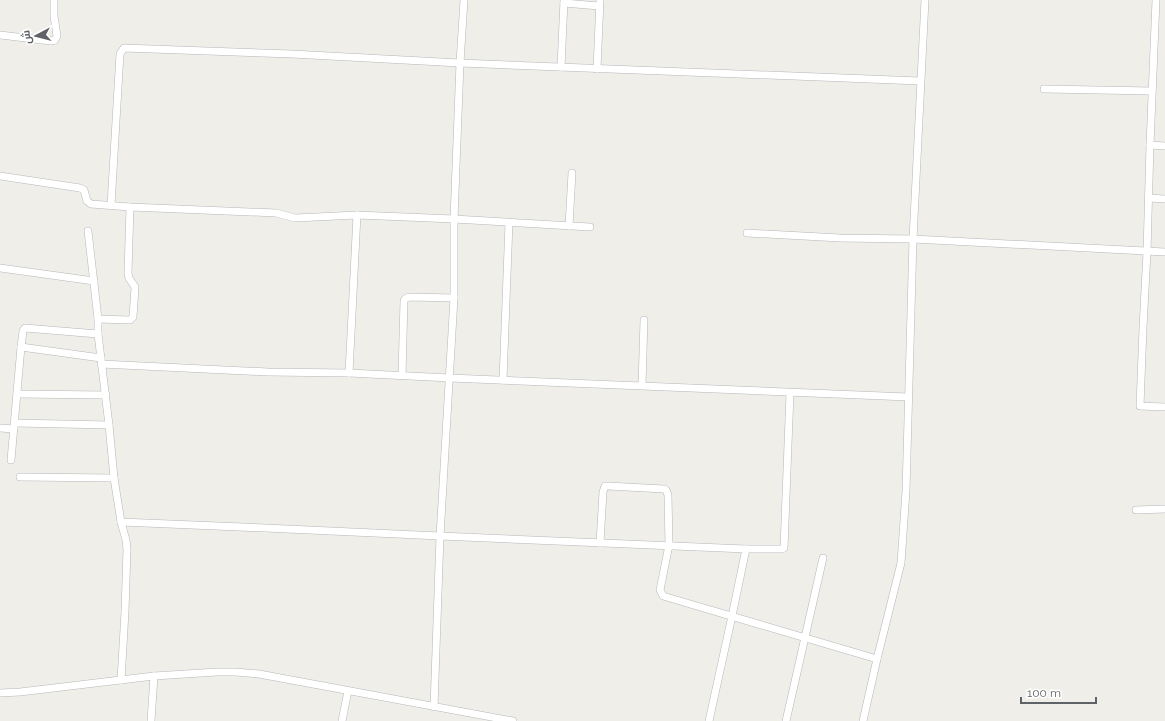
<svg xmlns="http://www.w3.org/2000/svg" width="1165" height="721" viewBox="0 0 1165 721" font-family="Raleway,Cairo,sans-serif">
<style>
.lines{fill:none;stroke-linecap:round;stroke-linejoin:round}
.minor-casing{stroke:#b5b7ba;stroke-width:8}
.minor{stroke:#fff;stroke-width:7}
</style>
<rect width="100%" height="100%" fill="#efeee8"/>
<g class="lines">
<g class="minor-casing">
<g id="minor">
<polyline points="1156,0 1150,145 1147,252 1143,328 1140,406 1165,407"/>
<polyline points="564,3 599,6"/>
<polyline points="0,35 51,41 55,40 57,36 54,16 54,0"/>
<polyline points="561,67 564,0"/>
<polyline points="597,69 600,0"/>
<polyline points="1044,89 1152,91"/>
<polyline points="1150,145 1165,146"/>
<polyline points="0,176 80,188 84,190 87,201 91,204 130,207 276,213 295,218 357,215 454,219 590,227"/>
<polyline points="1149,198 1165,199"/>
<polyline points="111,205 120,54 124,48 292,54 460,63 920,81"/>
<polyline points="569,226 572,173"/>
<polyline points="88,231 98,319 98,334 109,425 114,478 121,522 126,540 127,549 125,612 121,680"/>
<polyline points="747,233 840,238 913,239 1165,252"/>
<polyline points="0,268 94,281"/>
<polyline points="98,319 130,320 133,317 135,287 129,278 128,273 130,207"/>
<polyline points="21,347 101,358"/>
<polyline points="101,364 268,372 349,373 450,378 908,397"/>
<polyline points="349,373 357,215"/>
<polyline points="402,375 404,301 405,299 409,297 454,298"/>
<polyline points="503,380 509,223"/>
<polyline points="642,385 644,320"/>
<polyline points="17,394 106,395"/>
<polyline points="15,423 109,425"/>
<polyline points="0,428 14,429"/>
<polyline points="11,460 21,347 23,331 25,328 98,334"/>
<polyline points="20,477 114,478"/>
<polyline points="1136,510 1165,509"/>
<polyline points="121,522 265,528 440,536 746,549 732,616 709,721"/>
<polyline points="600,543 603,492 605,486 608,486 664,489 666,490 668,495 669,545 660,590 663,596 877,659"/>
<polyline points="746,549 782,549 784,548 790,393"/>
<polyline points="0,693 20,692 154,676 217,672 235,672 259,674 513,721"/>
<polyline points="434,707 440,536 454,298 454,219 460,63 464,0"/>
<polyline points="151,721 154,676"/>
<polyline points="342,721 348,691"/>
<polyline points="786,721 823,558"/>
<polyline points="863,721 877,659 901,563 906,491 913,239 925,0"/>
</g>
</g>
<use href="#minor" class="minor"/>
</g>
<g transform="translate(36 36) rotate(263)" stroke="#ffffff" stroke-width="3" paint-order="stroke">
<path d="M0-3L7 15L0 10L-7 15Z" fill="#5f6266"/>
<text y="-6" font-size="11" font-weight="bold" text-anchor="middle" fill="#5f6266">ش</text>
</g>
<path d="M1021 697v6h75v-6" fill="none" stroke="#5f6266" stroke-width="2"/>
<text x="1027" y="697" font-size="12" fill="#5f6266" stroke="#ffffff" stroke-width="3" paint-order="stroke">100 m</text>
</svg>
